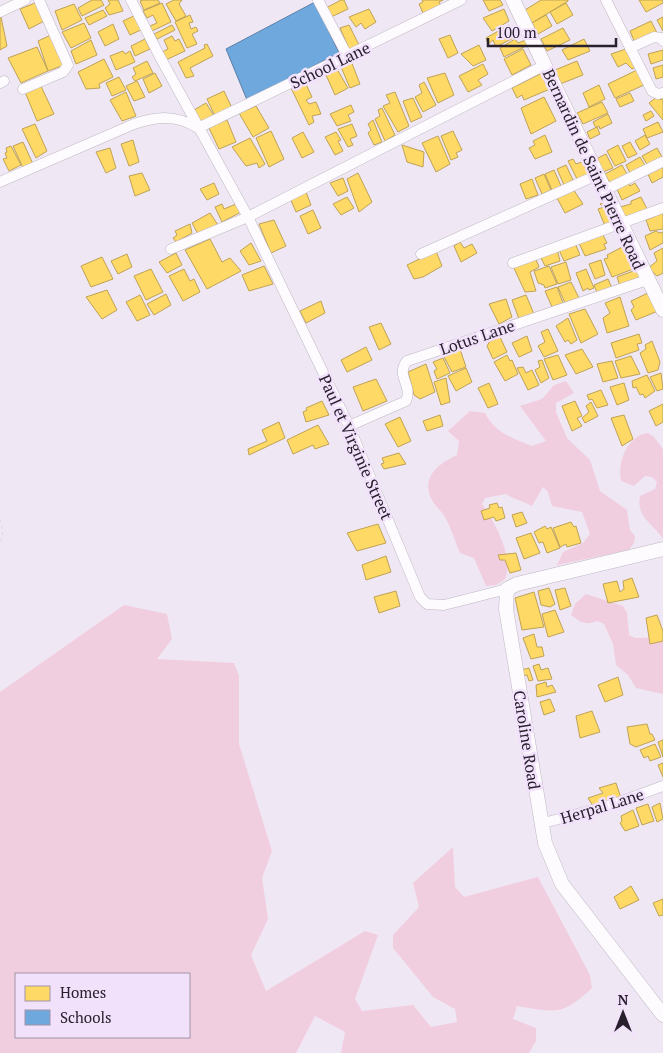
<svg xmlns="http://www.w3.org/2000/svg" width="663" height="1053" viewBox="0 0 663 1053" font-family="'PT Serif',serif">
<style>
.green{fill:#f1cedf;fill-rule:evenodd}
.homes{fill:#ffd966;stroke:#bea255}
.schools{fill:#6fa8dc;stroke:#5a7fa7}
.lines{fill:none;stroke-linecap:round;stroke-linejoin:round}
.street-casing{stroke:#beb7c3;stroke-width:11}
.secondary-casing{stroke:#beb7c3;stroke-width:15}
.path{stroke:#d8d6da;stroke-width:1;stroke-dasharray:2.5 4;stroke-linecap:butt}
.street{stroke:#fdfbfe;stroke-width:10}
.secondary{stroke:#fdfbfe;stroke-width:14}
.labels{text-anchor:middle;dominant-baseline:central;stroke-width:5;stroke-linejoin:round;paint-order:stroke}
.street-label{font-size:16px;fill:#28202c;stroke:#f2e1fb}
</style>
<rect width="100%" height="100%" fill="#f0e7f5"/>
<g class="green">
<path d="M566,381L574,393L556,403V412L567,438L590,460L600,491L627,510L630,530L635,536L634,543L629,550L557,565L563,552L583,543L590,534L582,512L552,506L548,492L543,487L532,506C523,501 515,500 506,494L485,498L482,504C494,521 515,558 505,579L496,585L486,586L474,558L460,553C454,540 451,526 443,514C440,510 436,506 433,502C419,478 438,464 457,455L459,441L448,431L470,411L485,413C495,433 512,438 532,446L546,441L520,406L542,399L554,385Z"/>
<path d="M648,433L654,437L663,449V539C653,523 636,518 640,496L655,489L657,482L652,477L645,476L634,486L621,481C617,462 628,435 648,433Z"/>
<path d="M586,594L623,606L627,613L629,635L635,638L663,637V694L636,688L628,675L616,665L613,644L604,624L597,621C586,626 580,622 571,615L575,604Z"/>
<path d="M124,605L167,614L172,639L157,659L234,663L239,676V744L272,851L262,878L268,919L251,955L266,991L365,931L378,935L355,999L362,1011L413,1005L431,1027L457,1022L455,1009L433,997L393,948V935L419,907L413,883L453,847L455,887L464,897L538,877L590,975L592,988C561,1017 555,1012 517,1006L513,1019L536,1028V1041L529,1053H341L345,1032L315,1016L296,1053H0V692ZM16,974H189V1037H16Z"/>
</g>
<g class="homes">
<polygon points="92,0 101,0 104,5 82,16 78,8"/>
<polygon points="108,0 118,0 123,11 109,15 105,8 110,4"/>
<polygon points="143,0 158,0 160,3 144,10 140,1"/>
<polygon points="174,0 182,0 179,4 186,16 176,21 166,4"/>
<polygon points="341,0 344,0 348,9 331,17 326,8"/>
<polygon points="422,0 443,0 439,2 441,6 423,13 419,4 423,2"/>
<polygon points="483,0 500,0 503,5 489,11"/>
<polygon points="541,0 568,0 568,1 532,23 525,10"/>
<polygon points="639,0 663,0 663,3 646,12"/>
<polygon points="35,3 46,20 29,29 20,9"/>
<polygon points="162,3 171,22 152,31 150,26 157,23 153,15 147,18 143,11"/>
<polygon points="566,3 573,15 557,24 550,12"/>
<polygon points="74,4 82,20 62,30 55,11"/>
<polygon points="369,9 376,22 365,29 361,23 356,27 349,17"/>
<polygon points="504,9 509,21 492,31 483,18"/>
<polygon points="103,10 107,16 89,25 85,18"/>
<polygon points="136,15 143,29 130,35 123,21"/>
<polygon points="190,15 193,22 189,23 191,29 196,27 198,31 192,34 197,44 187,48 175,22"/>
<polygon points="546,15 552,26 538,34 532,23"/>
<polygon points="1,17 7,46 0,50 0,17"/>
<polygon points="663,17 663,31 657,20"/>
<polygon points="651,21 657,33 635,43 630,31"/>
<polygon points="84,23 91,38 71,48 62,32"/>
<polygon points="113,24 119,39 105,46 98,32"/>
<polygon points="172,25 175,30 157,39 154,34"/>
<polygon points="349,25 359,45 350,51 340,28"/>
<polygon points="509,25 517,36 496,47 493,40 488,44 486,38"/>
<polygon points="563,28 570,40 547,51 541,39"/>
<polygon points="53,34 64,65 48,71 38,41"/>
<polygon points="450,35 458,53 448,58 439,39"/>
<polygon points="172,36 175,41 179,39 185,51 166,60 162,52 168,49 164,40"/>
<polygon points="145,39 150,49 135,56 131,46"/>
<polygon points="515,39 518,43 526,40 528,45 504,57 500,48"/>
<polygon points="584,39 590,51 568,60 562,50"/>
<polygon points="91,40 97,55 76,64 71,51"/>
<polygon points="207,44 213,56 190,68 194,76 186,78 178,62 205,48 204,45"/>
<polygon points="479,45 486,60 473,66 461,54"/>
<polygon points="37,47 48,71 21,83 8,58"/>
<polygon points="523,49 531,65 512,75 504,59"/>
<polygon points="626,49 636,67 632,69 626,63 618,67 611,54"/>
<polygon points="663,50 663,60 651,64 648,54"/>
<polygon points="123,51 125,54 130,51 135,62 116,70 110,56"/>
<polygon points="104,59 113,77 99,84 100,88 86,89 78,72"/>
<polygon points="147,61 153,73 135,81 132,77 136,74 133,68"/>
<polygon points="351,61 360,84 350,88 341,67"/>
<polygon points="577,61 583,75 560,84 555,70"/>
<polygon points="483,64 488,74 478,80 482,85 468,92 459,76"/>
<polygon points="663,65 663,77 656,79 653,68"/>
<polygon points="337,69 348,88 335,95 326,75"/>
<polygon points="637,70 644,85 615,98 608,84"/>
<polygon points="155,73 162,86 149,93 143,79"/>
<polygon points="445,73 454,95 438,103 427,78"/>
<polygon points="542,73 550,89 524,100 522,95 517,98 512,88"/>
<polygon points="119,77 126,90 112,96 106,83"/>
<polygon points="137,81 145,97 134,101 126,86"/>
<polygon points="305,82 312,97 306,100 309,104 316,102 321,114 312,116 314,122 309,125 291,88"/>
<polygon points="424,82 436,105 423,112 415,97 422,93 419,85"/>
<polygon points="599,85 605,99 589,107 583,93"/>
<polygon points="41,86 54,114 37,121 25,92"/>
<polygon points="224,91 232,108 215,116 207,99"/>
<polygon points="126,92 136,116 122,121 110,100"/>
<polygon points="395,92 409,126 398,132 383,106 390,103 386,95"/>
<polygon points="630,93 634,101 620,107 616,99"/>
<polygon points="658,96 661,100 663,98 663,120 649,103"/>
<polygon points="544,97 556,121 531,134 521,108"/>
<polygon points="413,98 422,117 411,122 403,101"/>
<polygon points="602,102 608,113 583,124 577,113"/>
<polygon points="206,103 214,116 202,123 194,110"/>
<polygon points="351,105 354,112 348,115 351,121 337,126 330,114"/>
<polygon points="256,106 269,128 253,137 239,113"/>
<polygon points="382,108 395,135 385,141 375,119 380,116 378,110"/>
<polygon points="651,111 654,116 646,121 643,115"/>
<polygon points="608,114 612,123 600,129 599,126 596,128 593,122"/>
<polygon points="227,120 236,142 219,149 208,126"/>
<polygon points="373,120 382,142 374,145 368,133 371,130 368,124"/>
<polygon points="658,122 663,132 647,138 643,129"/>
<polygon points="35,124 47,151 36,158 22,129"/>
<polygon points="352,124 357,136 350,139 353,145 348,147 338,129"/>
<polygon points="597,127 600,134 590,139 587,132"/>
<polygon points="271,131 284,159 269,167 256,138"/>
<polygon points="453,131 462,150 456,153 458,157 451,160 441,136"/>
<polygon points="303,132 314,152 302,158 292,138"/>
<polygon points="336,132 341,140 338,141 343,151 335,155 325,137"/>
<polygon points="545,135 552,152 535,159 529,148 535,145 533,141"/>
<polygon points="645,135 650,144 640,150 635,141"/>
<polygon points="438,136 450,164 436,172 422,143"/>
<polygon points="250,138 265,164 259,168 257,163 246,166 232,147"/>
<polygon points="133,140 139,162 129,166 121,144"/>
<polygon points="23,142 33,164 24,170 13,146"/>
<polygon points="630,142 637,154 628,158 622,146"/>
<polygon points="402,145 424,152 423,167 407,162"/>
<polygon points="618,145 626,161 615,166 607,151"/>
<polygon points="11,146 21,165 9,171 3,159 7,158 5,153 7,152 6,148"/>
<polygon points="110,148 116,168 106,173 96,152"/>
<polygon points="657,148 662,157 648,166 642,156"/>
<polygon points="606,154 613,168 603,172 596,159"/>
<polygon points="640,157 646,167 631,175 626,165"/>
<polygon points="573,159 576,164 582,162 589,174 577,179 568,161"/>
<polygon points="663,164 663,177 652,183 647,172"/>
<polygon points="566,165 573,180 564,185 557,169"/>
<polygon points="622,165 628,176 610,183 605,174"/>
<polygon points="554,170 561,186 552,190 545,174"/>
<polygon points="142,173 150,190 135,196 129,176"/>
<polygon points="358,173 372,202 359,212 347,179"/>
<polygon points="544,174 551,190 542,194 535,178"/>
<polygon points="343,178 348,191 338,196 330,183"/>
<polygon points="532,179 538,195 526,199 520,184"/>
<polygon points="628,182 630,186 635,183 640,191 622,200 616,187"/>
<polygon points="214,183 219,194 207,200 200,189"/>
<polygon points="573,189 583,204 565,213 557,198"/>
<polygon points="306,192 311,205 296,212 290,198"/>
<polygon points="347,197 354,208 341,215 333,204"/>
<polygon points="641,197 648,211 627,220 620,207 631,204 631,201"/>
<polygon points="607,201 615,222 605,226 598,209 604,207 600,204"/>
<polygon points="222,204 224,209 236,204 241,212 222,222 215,207"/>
<polygon points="313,210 321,228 308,234 300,216"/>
<polygon points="210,213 218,225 198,234 192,223"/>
<polygon points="663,213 663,229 650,231 646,220"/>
<polygon points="274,220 286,246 271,253 259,224"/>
<polygon points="190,224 192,233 176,242 173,238 177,235 175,231"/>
<polygon points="656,231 659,233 663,232 663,243 650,250 645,236"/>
<polygon points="603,235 607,243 604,244 606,249 585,256 579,243"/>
<polygon points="210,239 222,262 230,258 241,271 207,289 185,250"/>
<polygon points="460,242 464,248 472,244 477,253 461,262 454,246"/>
<polygon points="251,243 261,261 249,265 240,251"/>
<polygon points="575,243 580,255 564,261 559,250"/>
<polygon points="626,245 636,268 612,277 604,259 608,258 607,255"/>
<polygon points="663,248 663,273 657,276 648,268 657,261 654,253"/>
<polygon points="557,249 560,261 545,266 540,256"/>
<polygon points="436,251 442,266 423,277 414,279 407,265"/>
<polygon points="176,253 182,265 167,273 159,262"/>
<polygon points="127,254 132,267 118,274 111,261"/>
<polygon points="102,257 113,279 91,287 81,266"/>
<polygon points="535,257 539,267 530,272 536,291 525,292 513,266"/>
<polygon points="601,260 605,275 595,279 589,264"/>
<polygon points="566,262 571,280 558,284 551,267"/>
<polygon points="264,266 273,284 249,291 242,275"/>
<polygon points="549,266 557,284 545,288 544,285 538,283 534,271"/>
<polygon points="151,269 163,292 146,300 134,276"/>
<polygon points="184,269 190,281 194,279 200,292 183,301 169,276"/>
<polygon points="586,269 594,288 589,290 588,288 583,291 576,273"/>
<polygon points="639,269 642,279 620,286 617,277"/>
<polygon points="608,279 612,288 597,293 594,285"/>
<polygon points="571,282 580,300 565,303 558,287"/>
<polygon points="557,287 563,303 552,307 545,291"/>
<polygon points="107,290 117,310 102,319 86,297"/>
<polygon points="648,293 658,311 636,320 631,310 634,307 631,301"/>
<polygon points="166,294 171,305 154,315 147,304"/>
<polygon points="140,295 150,315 137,321 126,302"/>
<polygon points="526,295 534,314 519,319 512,300"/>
<polygon points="620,297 629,326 607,333 603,318 610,313 605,303"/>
<polygon points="506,299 512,317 499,324 489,304"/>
<polygon points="321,301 325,313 306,323 300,311"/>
<polygon points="585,309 598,334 581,343 569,314"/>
<polygon points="568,318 577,340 571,344 568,340 565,342 556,326"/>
<polygon points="381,323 391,344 379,350 369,327"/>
<polygon points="548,329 558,351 544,357 538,346 545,342 541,332"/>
<polygon points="639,334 642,343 637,344 639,350 616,358 611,343"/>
<polygon points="527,336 532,351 519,357 512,343"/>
<polygon points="500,337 507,352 493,359 487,346 490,341"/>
<polygon points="652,341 660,362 658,370 648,373 640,353 646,349 645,345"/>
<polygon points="366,347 372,360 347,372 341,360"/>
<polygon points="460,349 466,367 452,372 444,357"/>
<polygon points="582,349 593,367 576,374 565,355"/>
<polygon points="507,355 510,361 512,360 518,374 505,381 494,362"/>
<polygon points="558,355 567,375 553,380 544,359"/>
<polygon points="631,356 640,374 621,378 615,361"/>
<polygon points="443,358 450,373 437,379 434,371 437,369 433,362"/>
<polygon points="542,360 549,378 541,383 535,370 540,367 538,361"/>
<polygon points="612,361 618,378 603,382 597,364"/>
<polygon points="426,364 435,392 420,399 414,395 408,372"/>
<polygon points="523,367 526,373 532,370 539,385 528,390 517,368"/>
<polygon points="466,368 472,382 456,391 448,376"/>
<polygon points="661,373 663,389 657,391 650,377"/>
<polygon points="647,375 655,391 645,398 643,394 640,395 636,387 633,388 632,381"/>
<polygon points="446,378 450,402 441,405 434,382"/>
<polygon points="376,379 387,401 363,411 353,387"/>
<polygon points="489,383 498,404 488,408 478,388"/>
<polygon points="624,383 629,400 617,405 610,387"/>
<polygon points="601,390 608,405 597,408 592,399 589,400 587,395"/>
<polygon points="322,401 329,415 306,422 303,412 307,410 306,408"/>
<polygon points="575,401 582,416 577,418 582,426 572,431 562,406"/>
<polygon points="591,402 598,416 585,423 582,418 589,412 586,406"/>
<polygon points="663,404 663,422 656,426 649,411"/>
<polygon points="440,415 443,426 427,431 423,421"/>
<polygon points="624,415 633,439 622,446 611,418"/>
<polygon points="400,417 411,441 398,447 385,424"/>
<polygon points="279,422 285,438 249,455 248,449 267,441 262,430"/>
<polygon points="318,425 329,444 315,449 313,445 293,454 287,440"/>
<polygon points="399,453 406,464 384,469 381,464 384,463 382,458"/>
<polygon points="497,503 499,508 502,507 505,518 496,521 494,517 484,520 481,511 490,508 489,505"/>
<polygon points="522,512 527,523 516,527 512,515"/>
<polygon points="571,522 574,527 576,526 581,543 567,547 566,544 560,547 553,528"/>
<polygon points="378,524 386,543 357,551 347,533"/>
<polygon points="545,526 547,529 551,527 560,548 547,553 543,542 539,543 534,532"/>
<polygon points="531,533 540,553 524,559 516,538"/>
<polygon points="516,553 521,570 510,573 505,560 500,560 498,555"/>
<polygon points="386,556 391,572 366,580 362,565"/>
<polygon points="632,578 639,597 608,603 603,584 617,581 620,592 624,589 623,581"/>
<polygon points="549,588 555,604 550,607 541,605 538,591"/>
<polygon points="565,588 571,606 560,610 555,590"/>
<polygon points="396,591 400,606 379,613 374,597"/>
<polygon points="534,592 544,627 522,630 515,598"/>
<polygon points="555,610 564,632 548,637 542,614"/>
<polygon points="657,615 663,631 663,641 650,644 646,618"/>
<polygon points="534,634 537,647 542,647 544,656 531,659 523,638"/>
<polygon points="539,664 541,670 548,668 552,679 538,681 533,666"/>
<polygon points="529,668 533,680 529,681 527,675 522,676 521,670"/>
<polygon points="618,677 623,695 605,702 598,685"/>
<polygon points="546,682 547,687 552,685 556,692 537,697 536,685"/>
<polygon points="550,699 555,711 544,715 540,702"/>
<polygon points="592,711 600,732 580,738 576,716"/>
<polygon points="647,724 650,734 652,734 655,740 636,747 630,744 627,727"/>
<polygon points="663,740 663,757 658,742"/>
<polygon points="655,744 661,757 650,761 648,756 644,758 640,750"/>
<polygon points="663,763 663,777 658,765"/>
<polygon points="616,783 621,798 593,806 588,798 603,793 599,788"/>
<polygon points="660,803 663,819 657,822 652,807"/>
<polygon points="648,804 654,821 642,825 636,808"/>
<polygon points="633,810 639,826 625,831 620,823 622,821 621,816"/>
<polygon points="631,886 639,900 620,909 614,897"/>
<polygon points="663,899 663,915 659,916 653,903"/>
</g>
<polygon class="schools" points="315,2 339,53 247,100 226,49"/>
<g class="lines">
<g class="street-casing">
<g id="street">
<polyline points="131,0 160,57 248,217 171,249"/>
<polyline points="318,0 348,57"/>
<polyline points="606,0 652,91 658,94 663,93"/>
<polyline points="0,12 25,0"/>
<polyline points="630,48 654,37 661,38 663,41"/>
<polyline points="0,83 4,81"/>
<polyline points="23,89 63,72 68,65 39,0"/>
<path d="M0,182L134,124C158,116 177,115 198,128L461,0"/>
<polyline points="605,190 662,162"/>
<polyline points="421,254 597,175"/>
<polyline points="513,263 663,208"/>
<path d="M349,426L406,401C413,385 395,375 407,361L647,280"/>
<polyline points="507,589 444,605 427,604 420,597 349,426 248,217 545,65"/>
<polyline points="540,824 614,804 663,786"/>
</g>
</g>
<g class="secondary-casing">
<g id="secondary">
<polyline points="513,0 663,310"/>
<polyline points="663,549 517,584 507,589 506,609 545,843 562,884 663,1015"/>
</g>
</g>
<polyline class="path" points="0,520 3,532 0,545"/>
<use href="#street" class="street"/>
<use href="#secondary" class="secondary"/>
</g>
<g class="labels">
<g class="street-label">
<text transform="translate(330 65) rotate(-26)">School Lane</text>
<text transform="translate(594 169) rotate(65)">Bernardin de Saint Pierre Road</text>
<text transform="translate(477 337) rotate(-19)">Lotus Lane</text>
<text transform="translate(356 447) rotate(66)">Paul et Virginie Street</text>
<text transform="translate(527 740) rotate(81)">Caroline Road</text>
<text transform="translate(602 806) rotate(-17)">Herpal Lane</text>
</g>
</g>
<rect x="15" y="973" width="175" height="65" fill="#f2e1fb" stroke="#a194a8"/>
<rect x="25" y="986" width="25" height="15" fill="#ffd966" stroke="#a194a8"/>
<text x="60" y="998" font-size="15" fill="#28202c">Homes</text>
<rect x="25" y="1010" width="25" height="15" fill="#6fa8dc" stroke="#a194a8"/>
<text x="60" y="1023" font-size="15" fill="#28202c">Schools</text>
<g transform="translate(623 1013)" stroke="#f2e1fb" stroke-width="4" paint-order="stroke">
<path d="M0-4L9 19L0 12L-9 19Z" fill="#28202c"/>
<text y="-8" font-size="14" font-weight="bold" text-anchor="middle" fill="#28202c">N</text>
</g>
<path d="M488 38v8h128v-8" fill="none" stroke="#28202c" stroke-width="2.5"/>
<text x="496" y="38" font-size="15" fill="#28202c" stroke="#f2e1fb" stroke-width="4" paint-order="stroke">100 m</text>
</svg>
